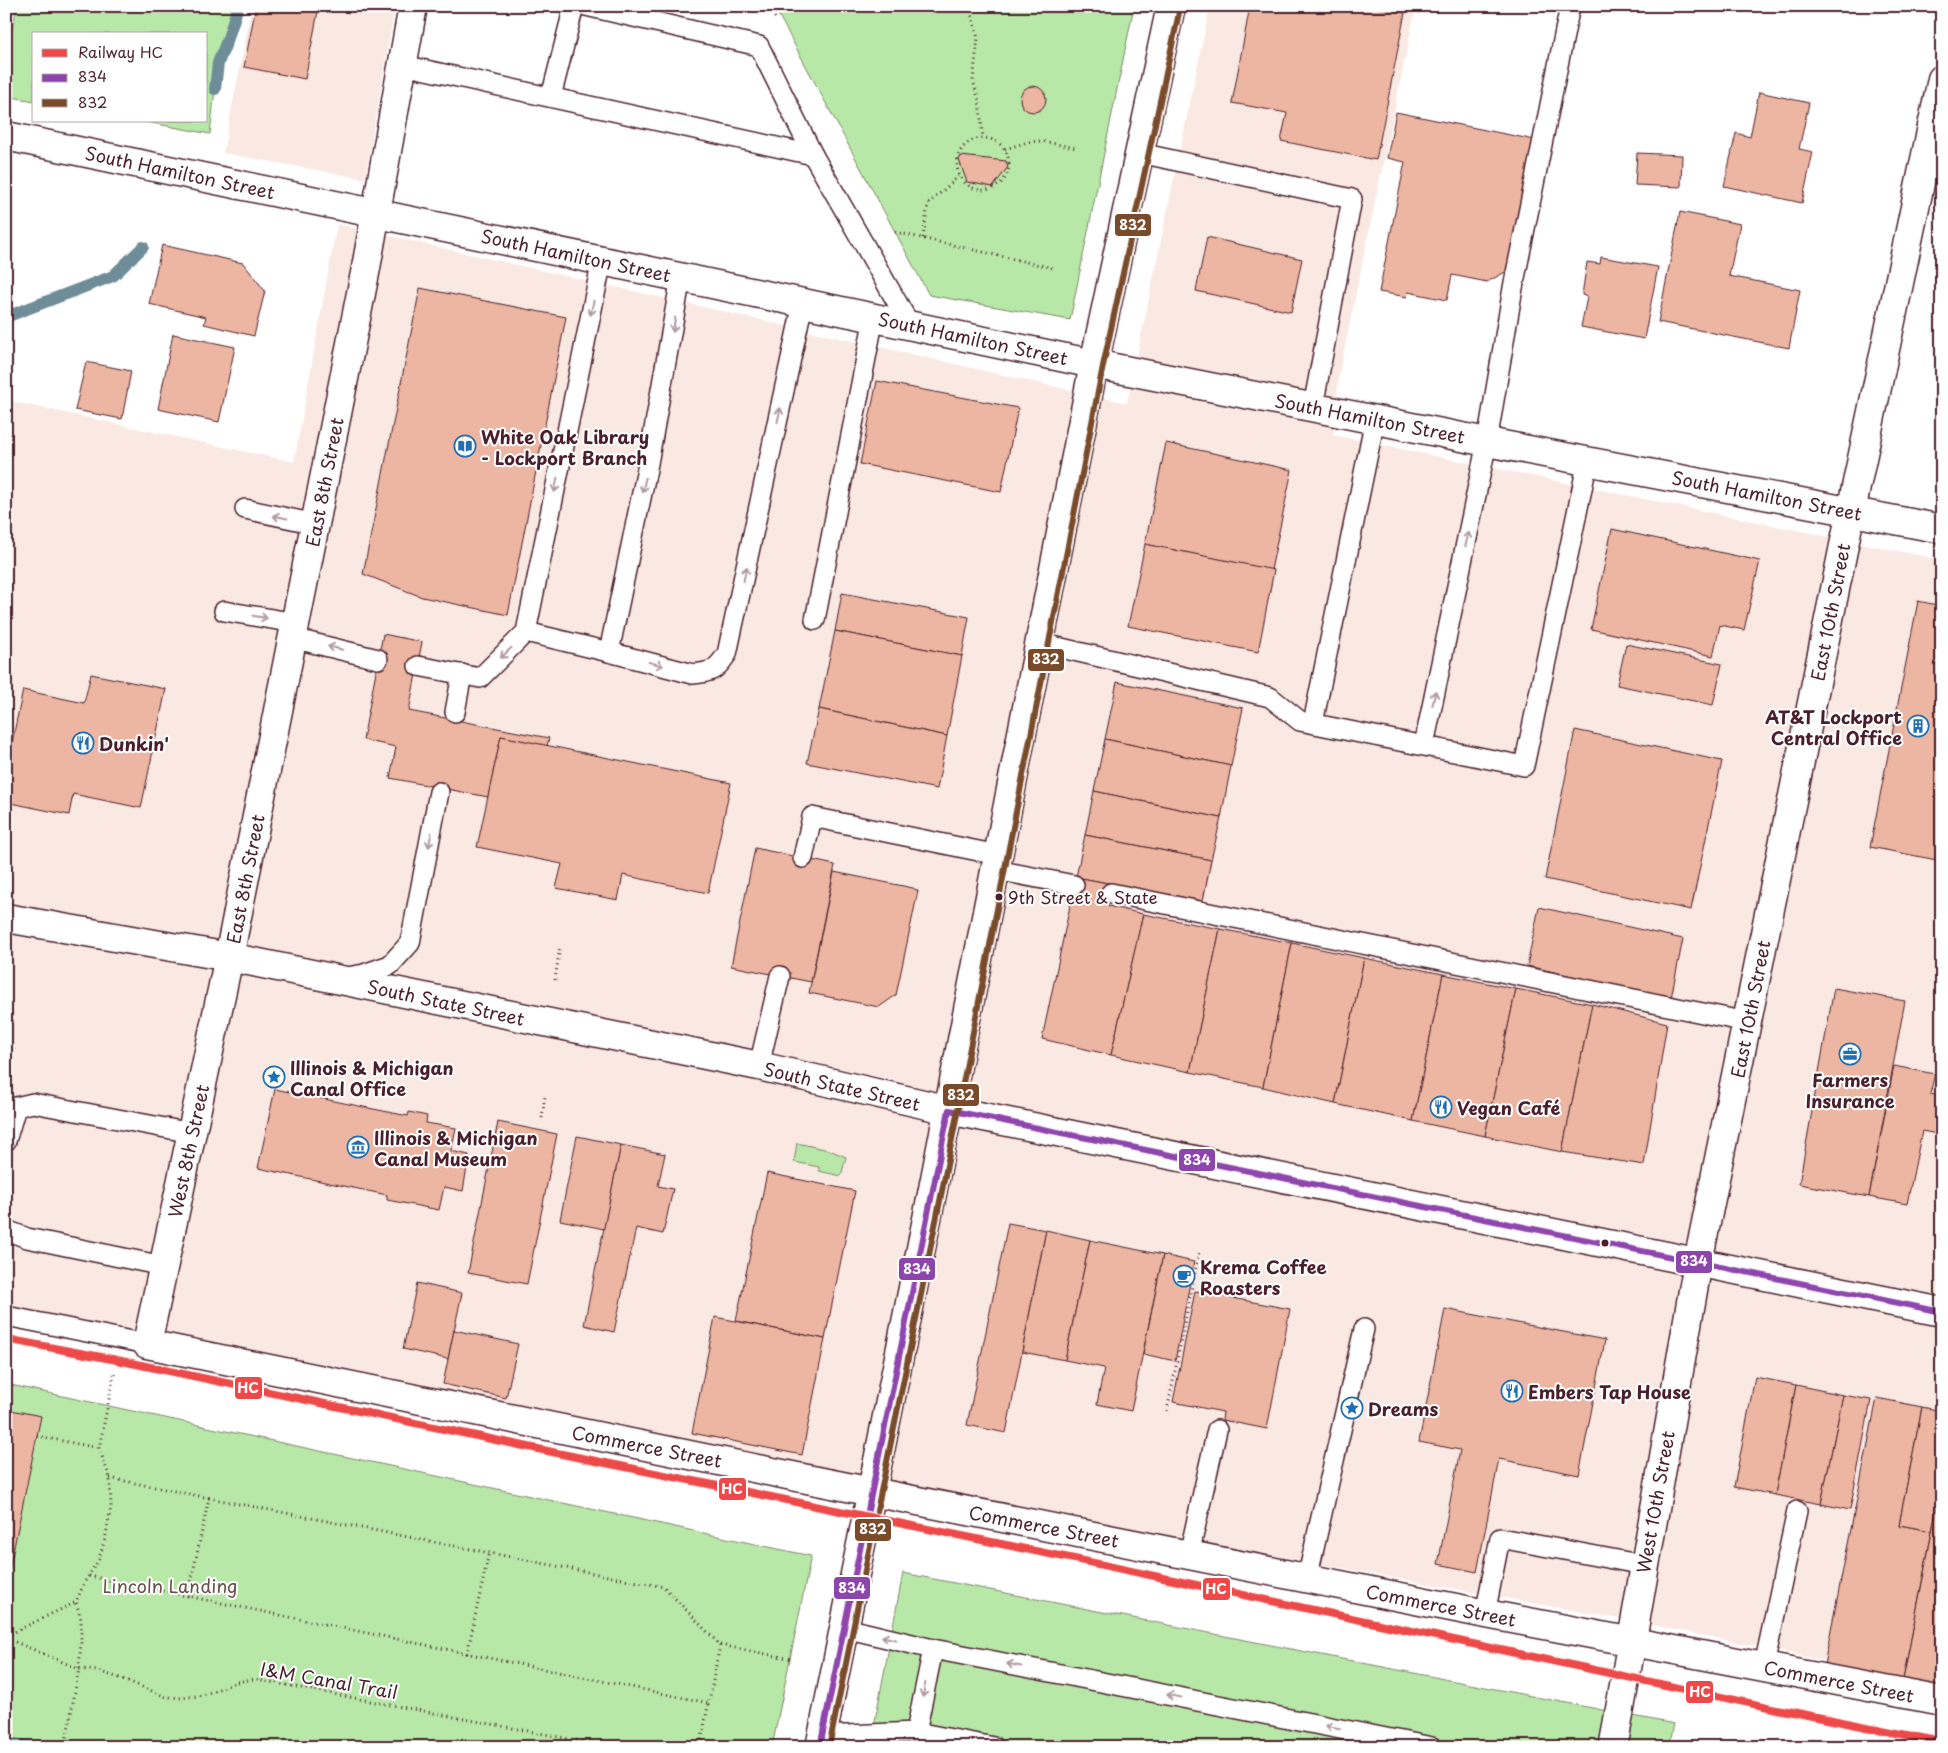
<svg xmlns="http://www.w3.org/2000/svg" width="1948" height="1753" viewBox="0 0 1948 1753" font-family="'Playpen Sans',sans-serif">
<style>
.built{fill:#fae9e3}
.green{fill:#b8e8a8;stroke:#81846a}
.water{fill:#86d6e1;stroke:#6e8d98}
.lines{fill:none;stroke-linecap:round;stroke-linejoin:round}
.stream{stroke:#6e8d98;stroke-width:12}
.building{fill:#edb6a2;stroke:#4a1f2b}
.lane-casing{stroke:#4a1f2b;stroke-width:22}
.street-casing{stroke:#4a1f2b;stroke-width:31}
.secondary-casing{stroke:#4a1f2b;stroke-width:31}
.primary-casing{stroke:#4a1f2b;stroke-width:31}
.path{stroke:#4a1f2b;stroke-width:3;stroke-dasharray:1 4;stroke-linecap:butt}
.lane{stroke:#fff;stroke-width:19}
.street{stroke:#fff;stroke-width:28}
.secondary{stroke:#fff;stroke-width:28}
.primary{stroke:#fff;stroke-width:28}
.bus-1-casing{stroke:#fff;stroke-width:10}
.bus-2-casing{stroke:#fff;stroke-width:10}
.bus-1{stroke:#8e44ad;stroke-width:6}
.bus-2{stroke:#7a4b2a;stroke-width:6}
.rail-1-casing{stroke:#fff;stroke-width:11}
.rail-1{stroke:#ee4848;stroke-width:8}
.oneway{stroke:#ae9aa0}
.bus-dot{fill:#4a1f2b;stroke:#fff;stroke-width:2}
.labels{text-anchor:middle;dominant-baseline:central;stroke-width:4;stroke-linejoin:round;paint-order:stroke}
.bus-label{font-size:17px;fill:#4a1f2b;stroke:#fff;text-anchor:start}
.street-label{font-size:18px;fill:#4a1f2b;stroke:#fff}
.poi-label{font-size:18px;font-weight:bold;fill:#4a1f2b;stroke:#fff;text-anchor:start}
.park-label{font-size:18px;fill:#66514a;stroke:#fff}
.line-badge{stroke:#fff;stroke-width:2}
.badge-label{font-size:14px;text-anchor:middle;font-weight:bold;fill:#fff}
</style>
<rect width="100%" height="100%" fill="#fff"/>
<filter id="ink" filterUnits="userSpaceOnUse"><feTurbulence type="fractalNoise" baseFrequency=".02" numOctaves="2"/><feDisplacementMap in="SourceGraphic" scale="10" xChannelSelector="R" yChannelSelector="G"/><feConvolveMatrix kernelMatrix="1 2 1 2 8 2 1 2 1" color-interpolation-filters="sRGB"/></filter>
<g filter="url(#ink)">
<g class="built">
<polygon points="252,6 395,6 365,179 223,153"/>
<polygon points="1210,6 1416,6 1339,375 1333,435 1942,560 1942,1685 1647,1624 924,1492 159,1336 6,1308 6,407 10,401 294,462 337,224 1127,403"/>
</g>
<g class="green">
<polygon points="17,6 238,6 228,38 218,63 210,134 141,121 206,121 206,34 34,34 34,101 6,96 6,59"/>
<polygon points="780,6 1134,6 1070,320 929,295 778,14"/>
<polygon points="797,1143 829,1150 846,1157 841,1176 819,1171 819,1167 794,1162"/>
<polygon points="6,1384 811,1556 772,1747 55,1747 6,1737"/>
<polygon points="903,1573 1674,1724 1669,1747 870,1747"/>
</g>
<polygon class="water" points="6,1737 55,1747 6,1747"/>
<g class="lines">
<g class="stream">
<polyline points="215,89 218,63 228,38 238,6"/>
<polyline points="6,317 113,276 143,247"/>
</g>
</g>
<g class="building">
<polygon points="256,6 319,6 305,79 244,67"/>
<polygon points="1250,6 1370,6 1405,13 1376,160 1281,141 1287,113 1232,103"/>
<circle cx="1033" cy="99" r="13"/>
<polygon points="1759,92 1809,103 1799,149 1813,152 1802,203 1724,186 1736,133 1750,137"/>
<polygon points="1396,112 1535,140 1509,270 1487,282 1452,275 1447,300 1408,292 1407,297 1379,292 1405,162 1387,158"/>
<polygon points="1637,153 1682,155 1681,187 1635,185"/>
<polygon points="961,156 1006,161 1008,167 993,187 967,182 959,160"/>
<polygon points="1680,212 1740,224 1729,276 1800,290 1789,348 1658,322"/>
<polygon points="1207,237 1302,259 1291,312 1196,291"/>
<polygon points="162,245 243,263 265,291 254,336 204,324 206,317 149,304"/>
<polygon points="1601,257 1658,267 1644,339 1581,327 1587,297 1582,295 1587,262 1600,264"/>
<polygon points="420,288 566,317 508,615 422,597 363,574"/>
<polygon points="173,334 235,347 219,422 158,409"/>
<polygon points="86,362 131,371 122,419 75,410"/>
<polygon points="877,381 1018,408 1001,492 860,464"/>
<polygon points="1166,443 1292,470 1271,570 1145,544"/>
<polygon points="1612,529 1760,561 1744,630 1720,625 1713,656 1591,629"/>
<polygon points="1145,544 1274,570 1258,652 1128,626"/>
<polygon points="842,593 969,617 962,656 835,631"/>
<polygon points="1918,601 1942,606 1942,861 1870,847"/>
<polygon points="835,631 962,656 947,736 819,709"/>
<polygon points="383,634 422,642 409,711 549,738 547,746 501,736 488,797 390,778 396,747 363,740"/>
<polygon points="1626,644 1722,664 1713,705 1617,685"/>
<polygon points="91,674 166,689 141,808 73,794 69,815 6,802 6,771 23,690 84,703"/>
<polygon points="1117,682 1243,708 1231,766 1105,739"/>
<polygon points="819,709 947,736 937,789 807,763"/>
<polygon points="1575,730 1722,761 1691,910 1545,879"/>
<polygon points="501,736 731,783 708,893 623,875 618,900 556,888 562,864 477,847"/>
<polygon points="1105,739 1231,766 1221,818 1094,791"/>
<polygon points="1094,791 1221,818 1211,860 1085,835"/>
<polygon points="1085,835 1211,860 1203,901 1076,877"/>
<polygon points="755,848 835,865 811,982 731,966"/>
<polygon points="834,872 913,888 918,891 896,995 879,1007 809,993"/>
<polygon points="1076,877 1113,884 1108,906 1143,914 1111,1055 1042,1039"/>
<polygon points="1539,907 1683,939 1671,998 1527,966"/>
<polygon points="1143,914 1220,929 1190,1072 1111,1055"/>
<polygon points="1220,929 1292,943 1263,1087 1190,1072"/>
<polygon points="1292,943 1364,958 1335,1104 1263,1087"/>
<polygon points="1364,958 1443,974 1413,1121 1335,1104"/>
<polygon points="1443,974 1516,989 1485,1136 1413,1121"/>
<polygon points="1834,988 1905,1001 1869,1197 1799,1184"/>
<polygon points="1516,989 1592,1004 1562,1152 1485,1136"/>
<polygon points="1592,1004 1667,1023 1644,1165 1562,1152"/>
<polygon points="1894,1066 1935,1074 1930,1094 1942,1096 1942,1135 1922,1131 1907,1204 1869,1197"/>
<polygon points="275,1089 408,1116 409,1112 427,1116 426,1123 456,1128 451,1151 469,1155 463,1191 444,1187 439,1210 387,1200 387,1195 258,1168"/>
<polygon points="498,1122 557,1134 527,1284 468,1273"/>
<polygon points="577,1136 621,1145 604,1229 560,1220"/>
<polygon points="621,1145 665,1154 658,1186 673,1189 663,1234 636,1228 614,1332 584,1325"/>
<polygon points="767,1173 855,1191 825,1339 736,1321"/>
<polygon points="1008,1223 1046,1230 1006,1433 967,1425"/>
<polygon points="1046,1230 1090,1240 1065,1360 1022,1352"/>
<polygon points="1090,1240 1163,1255 1131,1411 1097,1404 1104,1368 1065,1360"/>
<polygon points="1163,1255 1194,1262 1175,1361 1143,1354"/>
<polygon points="417,1283 462,1293 448,1359 403,1349"/>
<polygon points="1195,1291 1290,1309 1267,1429 1222,1420 1223,1412 1173,1402"/>
<polygon points="1445,1309 1605,1340 1579,1475 1499,1459 1477,1572 1438,1564 1460,1450 1419,1442"/>
<polygon points="715,1317 825,1339 802,1455 692,1433"/>
<polygon points="454,1330 518,1344 506,1398 443,1384"/>
<polygon points="1755,1377 1796,1385 1775,1495 1734,1487"/>
<polygon points="1796,1385 1843,1395 1821,1504 1775,1495"/>
<polygon points="1843,1395 1871,1400 1850,1510 1821,1504"/>
<polygon points="1877,1398 1922,1407 1899,1525 1932,1531 1902,1685 1823,1670"/>
<polygon points="1922,1407 1942,1411 1942,1481 1932,1531 1899,1525"/>
<polygon points="6,1409 41,1416 6,1586"/>
<polygon points="1942,1481 1942,1670 1938,1689 1902,1685"/>
<polygon points="1942,1670 1942,1690 1938,1689"/>
</g>
<g class="lines">
<g class="lane-casing">
<g id="lane">
<polyline points="586,6 759,46 813,155 910,325"/>
<polyline points="403,65 813,155"/>
<polyline points="551,97 574,6"/>
<polyline points="1140,153 1352,199 1313,407"/>
<polyline points="245,509 316,524"/>
<polyline points="224,611 296,623"/>
<polyline points="815,620 874,317"/>
<path d="M526,632L609,652L693,674C713,672 716,670 727,654L803,303"/>
<polyline points="292,638 378,659"/>
<polyline points="1040,643 1270,697 1300,721 1524,766 1588,460"/>
<polyline points="609,652 647,469 681,277"/>
<polyline points="418,666 480,678 526,632 602,260"/>
<polyline points="455,712 462,674"/>
<polyline points="1313,723 1375,419"/>
<polyline points="1424,745 1487,442 1513,288 1570,6"/>
<polyline points="803,858 812,817 998,855"/>
<polyline points="996,870 1074,885"/>
<polyline points="1111,893 1747,1022"/>
<polyline points="347,977 364,974 390,965 410,943 439,792"/>
<polyline points="759,1066 780,976"/>
<polyline points="6,1141 16,1107 33,1103 192,1133"/>
<polyline points="6,1230 27,1238 163,1266"/>
<polyline points="6,1316 147,1344"/>
<polyline points="1189,1555 1217,1430"/>
<polyline points="1307,1579 1364,1329"/>
<polyline points="1485,1614 1500,1538 1644,1565"/>
<polyline points="845,1628 933,1649 1432,1747"/>
<polyline points="1764,1666 1797,1511"/>
<polyline points="916,1732 933,1649"/>
<polyline points="823,1736 916,1732 994,1747"/>
</g>
</g>
<g class="street-casing">
<g id="street">
<path d="M413,6L366,268L229,957L147,1344C591,1435 1036,1527 1481,1613C1635,1643 1788,1671 1942,1701"/>
<polyline points="6,136 1094,364 1487,442 1942,529"/>
<polyline points="1614,1743 1698,1262 1851,511 1942,79"/>
</g>
</g>
<g class="secondary-casing">
<polyline id="secondary" points="820,1747 931,1199 1094,364 1171,6"/>
</g>
<g class="primary-casing">
<polyline id="primary" points="6,918 229,957 759,1066 949,1110 1942,1312"/>
</g>
<g class="path">
<polyline points="969,6 978,38 973,81 979,100 983,138"/>
<polyline points="775,18 773,15 776,6"/>
<circle cx="983" cy="164" r="26"/>
<polyline points="1005,149 1028,142 1041,141 1076,148"/>
<polyline points="895,232 1053,268"/>
<polyline points="923,238 928,204 959,176"/>
<polyline points="555,980 560,946"/>
<polyline points="542,1118 545,1096"/>
<polyline points="1167,1411 1199,1252"/>
<polyline points="37,1436 99,1448"/>
<polyline points="110,1478 209,1498"/>
<polyline points="89,1576 709,1703"/>
<polyline points="188,1596 209,1498 664,1587 720,1645 700,1747"/>
<polyline points="6,1636 76,1602"/>
<polyline points="6,1638 79,1669 98,1671 128,1681 166,1697 182,1698 203,1695 237,1682 254,1679 586,1742 597,1747"/>
<polyline points="720,1645 792,1659"/>
<polyline points="467,1654 489,1552"/>
<polyline points="65,1747 79,1669 81,1642 81,1619 76,1602 84,1583 99,1559 106,1535 111,1507 110,1478 99,1448 115,1370"/>
<polyline points="1673,1747 1674,1743"/>
</g>
<use href="#lane" class="lane"/>
<use href="#street" class="street"/>
<use href="#secondary" class="secondary"/>
<use href="#primary" class="primary"/>
<g class="bus-1-casing">
<g id="bus-1">
<polyline points="949,1110 1942,1312"/>
<polyline points="820,1747 949,1110"/>
</g>
</g>
<g class="bus-2-casing">
<polyline id="bus-2" points="829,1747 940,1201 1103,366 1180,8"/>
</g>
<use href="#bus-1" class="bus-1"/>
<use href="#bus-2" class="bus-2"/>
<g class="rail-1-casing">
<polyline id="rail-1" points="6,1339 117,1360 552,1452 1084,1561 1787,1711 1942,1742"/>
</g>
<use href="#rail-1" class="rail-1"/>
</g>
<defs><path id="oneway-shaft" d="M-6 0H5M1.5-3L5.5 0L1.5 3" fill="none" stroke-width="1.6" stroke-linecap="round" stroke-linejoin="round" transform="scale(1.25)"/></defs>
<g class="oneway">
<use href="#oneway-shaft" transform="translate(592 308) rotate(102)"/>
<use href="#oneway-shaft" transform="translate(674 325) rotate(99)"/>
<use href="#oneway-shaft" transform="translate(779 415) rotate(-78)"/>
<use href="#oneway-shaft" transform="translate(556 485) rotate(101)"/>
<use href="#oneway-shaft" transform="translate(644 485) rotate(102)"/>
<use href="#oneway-shaft" transform="translate(280 517) rotate(-168)"/>
<use href="#oneway-shaft" transform="translate(1467 539) rotate(-78)"/>
<use href="#oneway-shaft" transform="translate(745 574) rotate(-78)"/>
<use href="#oneway-shaft" transform="translate(260 617) rotate(10)"/>
<use href="#oneway-shaft" transform="translate(335 648) rotate(-166)"/>
<use href="#oneway-shaft" transform="translate(506 653) rotate(136)"/>
<use href="#oneway-shaft" transform="translate(656 664) rotate(15)"/>
<use href="#oneway-shaft" transform="translate(1434 698) rotate(-78)"/>
<use href="#oneway-shaft" transform="translate(430 840) rotate(101)"/>
<use href="#oneway-shaft" transform="translate(889 1638) rotate(-166)"/>
<use href="#oneway-shaft" transform="translate(1014 1665) rotate(-169)"/>
<use href="#oneway-shaft" transform="translate(924 1690) rotate(101)"/>
<use href="#oneway-shaft" transform="translate(1174 1696) rotate(-169)"/>
<use href="#oneway-shaft" transform="translate(1333 1727) rotate(-169)"/>
</g>
</g>
<defs>
<g id="library-ring" transform="scale(1.125)"><circle r="9.5" fill="#fff" stroke="#1f6fb2" stroke-width="1.5"/><path d="M-6-4Q-3-5.5-.7-3.5V5Q-3 3-6 4ZM6-4Q3-5.5 .7-3.5V5Q3 3 6 4Z" fill="#1f6fb2"/></g>
<g id="building-ring" transform="scale(1.125)"><circle r="9.5" fill="#fff" stroke="#1f6fb2" stroke-width="1.5"/><path d="M-4-6H4V6H1V3H-1V6H-4ZM-2.5-4.3h1.7v1.8h-1.7ZM.8-4.3h1.7v1.8H.8ZM-2.5-1h1.7V.8h-1.7ZM.8-1h1.7V.8H.8Z" fill="#1f6fb2"/></g>
<g id="restaurant-ring" transform="scale(1.125)"><circle r="9.5" fill="#fff" stroke="#1f6fb2" stroke-width="1.5"/><path d="M-5-6h1v4h1v-4h1v4h1v-4h1v5L-1.5 .5V6h-2V.5L-5-1ZM5-6V6H3V1.5H1.5Q1.5-4 5-6Z" fill="#1f6fb2"/></g>
<g id="office-ring" transform="scale(1.125)"><circle r="9.5" fill="#fff" stroke="#1f6fb2" stroke-width="1.5"/><path d="M-6-3h4V-5.5h4V-3h4V5H-6ZM-1-4.5V-3h2v-1.5ZM-6 0V1H6V0Z" fill="#1f6fb2"/></g>
<g id="sight-ring" transform="scale(1.125)"><circle r="9.5" fill="#fff" stroke="#1f6fb2" stroke-width="1.5"/><path d="M0-6L1.8-2.2L6-1.7L2.9 1.2L3.7 5.4L0 3.3L-3.7 5.4L-2.9 1.2L-6-1.7L-1.8-2.2Z" fill="#1f6fb2"/></g>
<g id="museum-ring" transform="scale(1.125)"><circle r="9.5" fill="#fff" stroke="#1f6fb2" stroke-width="1.5"/><path d="M0-6L6-3V-2H-6V-3ZM-5-1h2V3h-2ZM-1-1h2V3h-2ZM3-1h2V3H3ZM-6 4H6V6H-6Z" fill="#1f6fb2"/></g>
<g id="cafe-ring" transform="scale(1.125)"><circle r="9.5" fill="#fff" stroke="#1f6fb2" stroke-width="1.5"/><path d="M-5.5-4.5H6V0H3Q3 3.5 0 3.5H-2.5Q-5.5 3.5-5.5 0ZM3-3.2v2h1.7v-2ZM-6 4.5H4V6H-6Z" fill="#1f6fb2"/></g>
</defs>
<g fill-rule="evenodd">
<use href="#library-ring" x="465" y="446"/>
<use href="#building-ring" x="1918" y="726"/>
<use href="#restaurant-ring" x="83" y="743"/>
<use href="#office-ring" x="1850" y="1054"/>
<use href="#sight-ring" x="274" y="1077"/>
<use href="#restaurant-ring" x="1441" y="1107"/>
<use href="#museum-ring" x="358" y="1147"/>
<use href="#cafe-ring" x="1184" y="1276"/>
<use href="#restaurant-ring" x="1512" y="1391"/>
<use href="#sight-ring" x="1352" y="1408"/>
</g>
<g class="bus-dot">
<circle cx="999" cy="897" r="4.5"/>
<circle cx="1605" cy="1243" r="4.5"/>
</g>
<g class="labels">
<g class="bus-label">
<text x="1008" y="897">9th Street &amp; State</text>
</g>
<g class="street-label">
<text transform="translate(180 172) rotate(12)">South Hamilton Street</text>
<text transform="translate(576 255) rotate(12)">South Hamilton Street</text>
<text transform="translate(973 338) rotate(12)">South Hamilton Street</text>
<text transform="translate(1370 418) rotate(11)">South Hamilton Street</text>
<text transform="translate(324 482) rotate(-79)">East 8th Street</text>
<text transform="translate(1767 495) rotate(11)">South Hamilton Street</text>
<text transform="translate(1830 612) rotate(-79)">East 10th Street</text>
<text transform="translate(245 879) rotate(-79)">East 8th Street</text>
<text transform="translate(446 1002) rotate(12)">South State Street</text>
<text transform="translate(1750 1009) rotate(-79)">East 10th Street</text>
<text transform="translate(842 1086) rotate(13)">South State Street</text>
<text transform="translate(188 1151) rotate(-78)">West 8th Street</text>
<text transform="translate(647 1446) rotate(11)">Commerce Street</text>
<text transform="translate(1655 1502) rotate(-80)">West 10th Street</text>
<text transform="translate(1044 1526) rotate(11)">Commerce Street</text>
<text transform="translate(1441 1605) rotate(11)">Commerce Street</text>
<text transform="translate(329 1680) rotate(10)">I&amp;M Canal Trail</text>
<text transform="translate(1839 1681) rotate(11)">Commerce Street</text>
</g>
<g class="poi-label">
<text x="481" y="436">White Oak Library<tspan x="481" dy="21">- Lockport Branch</tspan></text>
<text x="1902" y="716" text-anchor="end">AT&amp;T Lockport<tspan x="1902" dy="21">Central Office</tspan></text>
<text x="99" y="743">Dunkin'</text>
<text x="290" y="1067">Illinois &amp; Michigan<tspan x="290" dy="21">Canal Office</tspan></text>
<text x="1850" y="1079" text-anchor="middle">Farmers<tspan x="1850" dy="21">Insurance</tspan></text>
<text x="1457" y="1107">Vegan Café</text>
<text x="374" y="1137">Illinois &amp; Michigan<tspan x="374" dy="21">Canal Museum</tspan></text>
<text x="1200" y="1266">Krema Coffee<tspan x="1200" dy="21">Roasters</tspan></text>
<text x="1528" y="1391">Embers Tap House</text>
<text x="1368" y="1408">Dreams</text>
</g>
<g class="park-label">
<text x="170" y="1585">Lincoln Landing</text>
</g>
</g>
<g class="line-badge">
<rect x="1114" y="213" width="38" height="24" rx="5" fill="#7a4b2a"/>
<rect x="1027" y="648" width="38" height="24" rx="5" fill="#7a4b2a"/>
<rect x="942" y="1083" width="38" height="24" rx="5" fill="#7a4b2a"/>
<rect x="1178" y="1148" width="38" height="24" rx="5" fill="#8e44ad"/>
<rect x="1675" y="1250" width="38" height="24" rx="5" fill="#8e44ad"/>
<rect x="898" y="1257" width="38" height="24" rx="5" fill="#8e44ad"/>
<rect x="234" y="1376" width="29" height="24" rx="5" fill="#ee4848"/>
<rect x="718" y="1477" width="29" height="24" rx="5" fill="#ee4848"/>
<rect x="854" y="1518" width="38" height="24" rx="5" fill="#7a4b2a"/>
<rect x="833" y="1576" width="38" height="24" rx="5" fill="#8e44ad"/>
<rect x="1202" y="1577" width="29" height="24" rx="5" fill="#ee4848"/>
<rect x="1685" y="1680" width="29" height="24" rx="5" fill="#ee4848"/>
</g>
<g class="badge-label">
<text x="1133" y="230">832</text>
<text x="1046" y="664">832</text>
<text x="961" y="1100">832</text>
<text x="1197" y="1165">834</text>
<text x="1694" y="1266">834</text>
<text x="917" y="1274">834</text>
<text x="248" y="1393">HC</text>
<text x="732" y="1494">HC</text>
<text x="873" y="1534">832</text>
<text x="852" y="1593">834</text>
<text x="1216" y="1594">HC</text>
<text x="1700" y="1697">HC</text>
</g>
<rect width="1948" height="1753" fill="none" stroke="#fff" stroke-width="25"/>
<rect x="12" y="12" width="1923" height="1728" fill="none" stroke="#4a1f2b" stroke-width="2" filter="url(#ink)"/>
<rect x="32" y="32" width="175" height="90" fill="#ffffff" stroke="#b7a5aa"/>
<rect x="42" y="49" width="25" height="8" fill="#ee4848" stroke="#b7a5aa"/>
<text x="78" y="58" font-size="15" fill="#4a1f2b">Railway HC</text>
<rect x="42" y="74" width="25" height="8" fill="#8e44ad" stroke="#b7a5aa"/>
<text x="78" y="82" font-size="15" fill="#4a1f2b">834</text>
<rect x="42" y="99" width="25" height="8" fill="#7a4b2a" stroke="#b7a5aa"/>
<text x="78" y="108" font-size="15" fill="#4a1f2b">832</text>
</svg>
